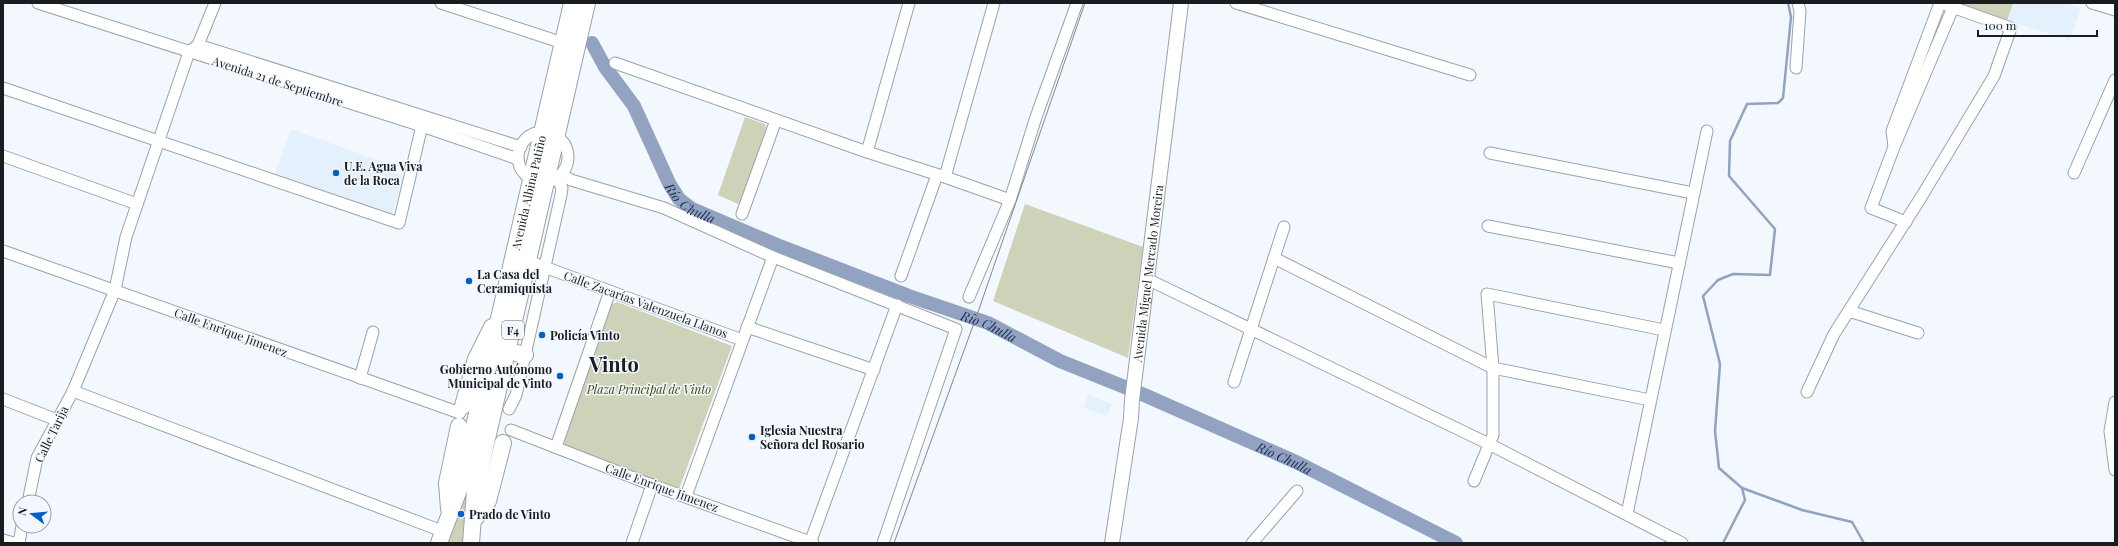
<svg xmlns="http://www.w3.org/2000/svg" width="2118" height="546" viewBox="0 0 2118 546" font-family="'Playfair Display',serif">
<style>
.built{fill:#e4f1fd}
.green{fill:#cdd2b8}
.lines{fill:none;stroke-linecap:round;stroke-linejoin:round}
.stream{stroke:#92a3c1;stroke-width:2.5}
.river{stroke:#92a3c1;stroke-width:14}
.minor-casing{stroke:#99a3ab;stroke-width:13}
.major-casing{stroke:#99a3ab;stroke-width:16}
.highway-casing{stroke:#99a3ab;stroke-width:18}
.minor{stroke:#fff;stroke-width:11}
.major{stroke:#fff;stroke-width:14}
.highway{stroke:#fff;stroke-width:16}
.tram{stroke:#84898d;stroke-width:1}
.poi-dot{fill:#0060c9;stroke:#f2f8fd;stroke-width:1.5}
.labels{text-anchor:middle;dominant-baseline:central;stroke-width:3;stroke-linejoin:round;paint-order:stroke}
.shield{fill:#f2f8fd;stroke:#5a5f62;stroke-width:1}
.shield-label{font-size:11px;font-weight:bold;fill:#191d20}
.street-label{font-size:12px;fill:#191d20;stroke:#f2f8fd}
.poi-label{font-size:12px;font-weight:bold;fill:#191d20;stroke:#f2f8fd;text-anchor:start}
.park-label{font-size:12px;font-style:italic;fill:#40460c;stroke:#f2f8fd}
.water-label{font-size:13px;font-style:italic;fill:#172c55;stroke:#f2f8fd}
.town-label{font-size:20px;font-weight:bold;fill:#191d20;stroke:#f2f8fd}
</style>
<rect width="100%" height="100%" fill="#f2f8fd"/>
<g class="built">
<polygon points="2013,3 2065,3 2081,8 2070,40 2007,21"/>
<polygon points="291,129 383,162 390,165 389,170 404,176 392,214 274,177"/>
<polygon points="1088,395 1112,404 1107,416 1084,408"/>
</g>
<g class="green">
<polygon points="1963,3 2013,3 2007,21 1962,6"/>
<polygon points="745,117 765,124 766,128 742,201 738,204 718,195"/>
<polygon points="1025,204 1143,247 1128,358 993,301"/>
<polygon points="617,302 732,346 679,489 566,447 564,442 612,304"/>
<polygon points="467,486 463,543 448,543 448,541"/>
</g>
<g class="lines">
<g class="stream">
<polyline points="1742,488 1802,510 1852,522 1864,543"/>
<polyline points="1723,543 1745,500 1742,488 1719,468 1715,431 1720,364 1703,296 1718,280 1733,274 1770,275 1775,229 1729,176 1730,141 1747,104 1778,103 1783,98 1791,17 1788,3"/>
</g>
<path class="river" id="s1" d="M592,43L605,67L634,106L669,183L679,199L692,209L777,245L909,296L988,323L1060,361L1142,394L1296,462L1456,543"/>
<g class="minor-casing">
<g id="minor">
<polyline points="38,3 422,126 518,159"/>
<polyline points="441,3 563,43"/>
<polyline points="1236,3 1470,75"/>
<polyline points="2092,3 2115,10"/>
<polyline points="198,45 521,147"/>
<polyline points="615,63 867,152 945,177 1010,200"/>
<polyline points="1796,68 1800,11 1798,3"/>
<polyline points="3,88 399,223 424,117"/>
<circle cx="543" cy="157" r="25"/>
<polyline points="1894,146 1892,131 1940,3"/>
<polyline points="867,152 909,3"/>
<polyline points="1490,153 1693,193"/>
<polyline points="3,156 137,204"/>
<polyline points="2074,173 2115,80"/>
<polyline points="561,174 571,180 664,208 773,257 956,329 883,543"/>
<polyline points="945,177 994,3"/>
<polyline points="742,214 776,120"/>
<polyline points="1906,222 1871,208 1894,147 1955,3"/>
<polyline points="1488,226 1679,263"/>
<polyline points="3,251 460,413"/>
<polyline points="1274,258 1493,368 1650,400"/>
<polyline points="528,261 742,340"/>
<polyline points="901,276 937,175"/>
<polyline points="1147,279 1489,444 1682,543"/>
<polyline points="969,297 1010,200 1036,117 1077,3"/>
<polyline points="1849,311 1918,333"/>
<polyline points="747,327 874,370"/>
<polyline points="360,378 373,332"/>
<polyline points="1234,382 1284,227"/>
<polyline points="73,391 442,531"/>
<polyline points="1807,392 1834,334 1920,199 1994,76 2011,28 1941,3"/>
<polyline points="3,399 57,420"/>
<polyline points="2115,402 2110,431 2115,470"/>
<polyline points="509,409 516,395 561,195 562,188 557,178"/>
<polyline points="511,430 652,485 813,543"/>
<polyline points="556,447 610,291"/>
<polyline points="1474,481 1493,435 1493,368 1487,294 1664,330"/>
<polyline points="686,496 773,257"/>
<polyline points="28,502 37,458 73,391 115,290 126,237 189,52 198,45 215,3"/>
<polyline points="1627,514 1707,131"/>
<polyline points="3,540 14,543"/>
<polyline points="19,543 22,526"/>
<polyline points="632,543 652,485"/>
<polyline points="810,543 897,305"/>
<polyline points="1252,543 1297,491"/>
</g>
</g>
<g class="major-casing">
<g id="major">
<path id="s2" d="M1112,543L1131,418L1132,400L1181,3"/>
</g>
</g>
<g class="highway-casing">
<g id="highway">
<polyline points="508,351 525,355"/>
<polyline points="463,406 476,359 492,327"/>
<polyline points="449,509 447,483 459,426"/>
<polyline points="473,521 488,501 503,443"/>
<path id="s3" d="M439,543L460,487L572,3"/>
<polyline points="471,543 475,491 587,3"/>
</g>
</g>
<use href="#minor" class="minor"/>
<use href="#major" class="major"/>
<use href="#highway" class="highway"/>
<polyline class="tram" points="894,543 978,312 1085,3"/>
</g>
<g class="poi-dot">
<circle cx="336" cy="173" r="4"/>
<circle cx="469" cy="281" r="4"/>
<circle cx="542" cy="335" r="4"/>
<circle cx="560" cy="376" r="4"/>
<circle cx="752" cy="437" r="4"/>
<circle cx="461" cy="514" r="4"/>
</g>
<g class="labels">
<rect class="shield" x="502" y="321" width="22" height="18" rx="3"/>
<g class="shield-label">
<text x="513" y="330">F4</text>
</g>
<g class="street-label">
<text transform="translate(278 81) rotate(18)">Avenida 21 de Septiembre</text>
<text stroke="none"><textPath href="#s3" startOffset="362">Avenida Albina Patiño</textPath></text>
<text stroke="none"><textPath href="#s2" startOffset="272">Avenida Miguel Mercado Moreira</textPath></text>
<text transform="translate(646 304) rotate(20)">Calle Zacarías Valenzuela Llanos</text>
<text transform="translate(231 332) rotate(20)">Calle Enrique Jimenez</text>
<text transform="translate(51 434) rotate(-64)">Calle Tarija</text>
<text transform="translate(662 487) rotate(20)">Calle Enrique Jimenez</text>
</g>
<g class="poi-label">
<text x="344" y="166">U.E. Agua Viva<tspan x="344" dy="14">de la Roca</tspan></text>
<text x="477" y="274">La Casa del<tspan x="477" dy="14">Ceramiquista</tspan></text>
<text x="550" y="335">Policía Vinto</text>
<text x="552" y="369" text-anchor="end">Gobierno Autónomo<tspan x="552" dy="14">Municipal de Vinto</tspan></text>
<text x="760" y="430">Iglesia Nuestra<tspan x="760" dy="14">Señora del Rosario</tspan></text>
<text x="469" y="514">Prado de Vinto</text>
</g>
<g class="park-label">
<text x="649" y="389">Plaza Principal de Vinto</text>
</g>
<g class="water-label">
<text stroke="none"><textPath href="#s1" startOffset="191">Río Chulla</textPath></text>
<text stroke="none"><textPath href="#s1" startOffset="515">Río Chulla</textPath></text>
<text stroke="none"><textPath href="#s1" startOffset="839">Río Chulla</textPath></text>
</g>
<g class="town-label">
<text x="614" y="363">Vinto</text>
</g>
</g>
<rect width="2118" height="546" fill="none" stroke="#191d20" stroke-width="8"/>
<g transform="translate(32 514) rotate(286)"><circle r="19" fill="#f2f8fd" stroke="#9ba0a5"/>
<path d="M0-3L7 15L0 10L-7 15Z" fill="#0060c9"/>
<text y="-6" font-size="11" font-weight="bold" text-anchor="middle" fill="#191d20">N</text>
</g>
<path d="M1978 30v6h119v-6" fill="none" stroke="#191d20" stroke-width="2"/>
<text x="1984" y="30" font-size="12" fill="#191d20" stroke="#f2f8fd" stroke-width="3" paint-order="stroke">100 m</text>
</svg>
